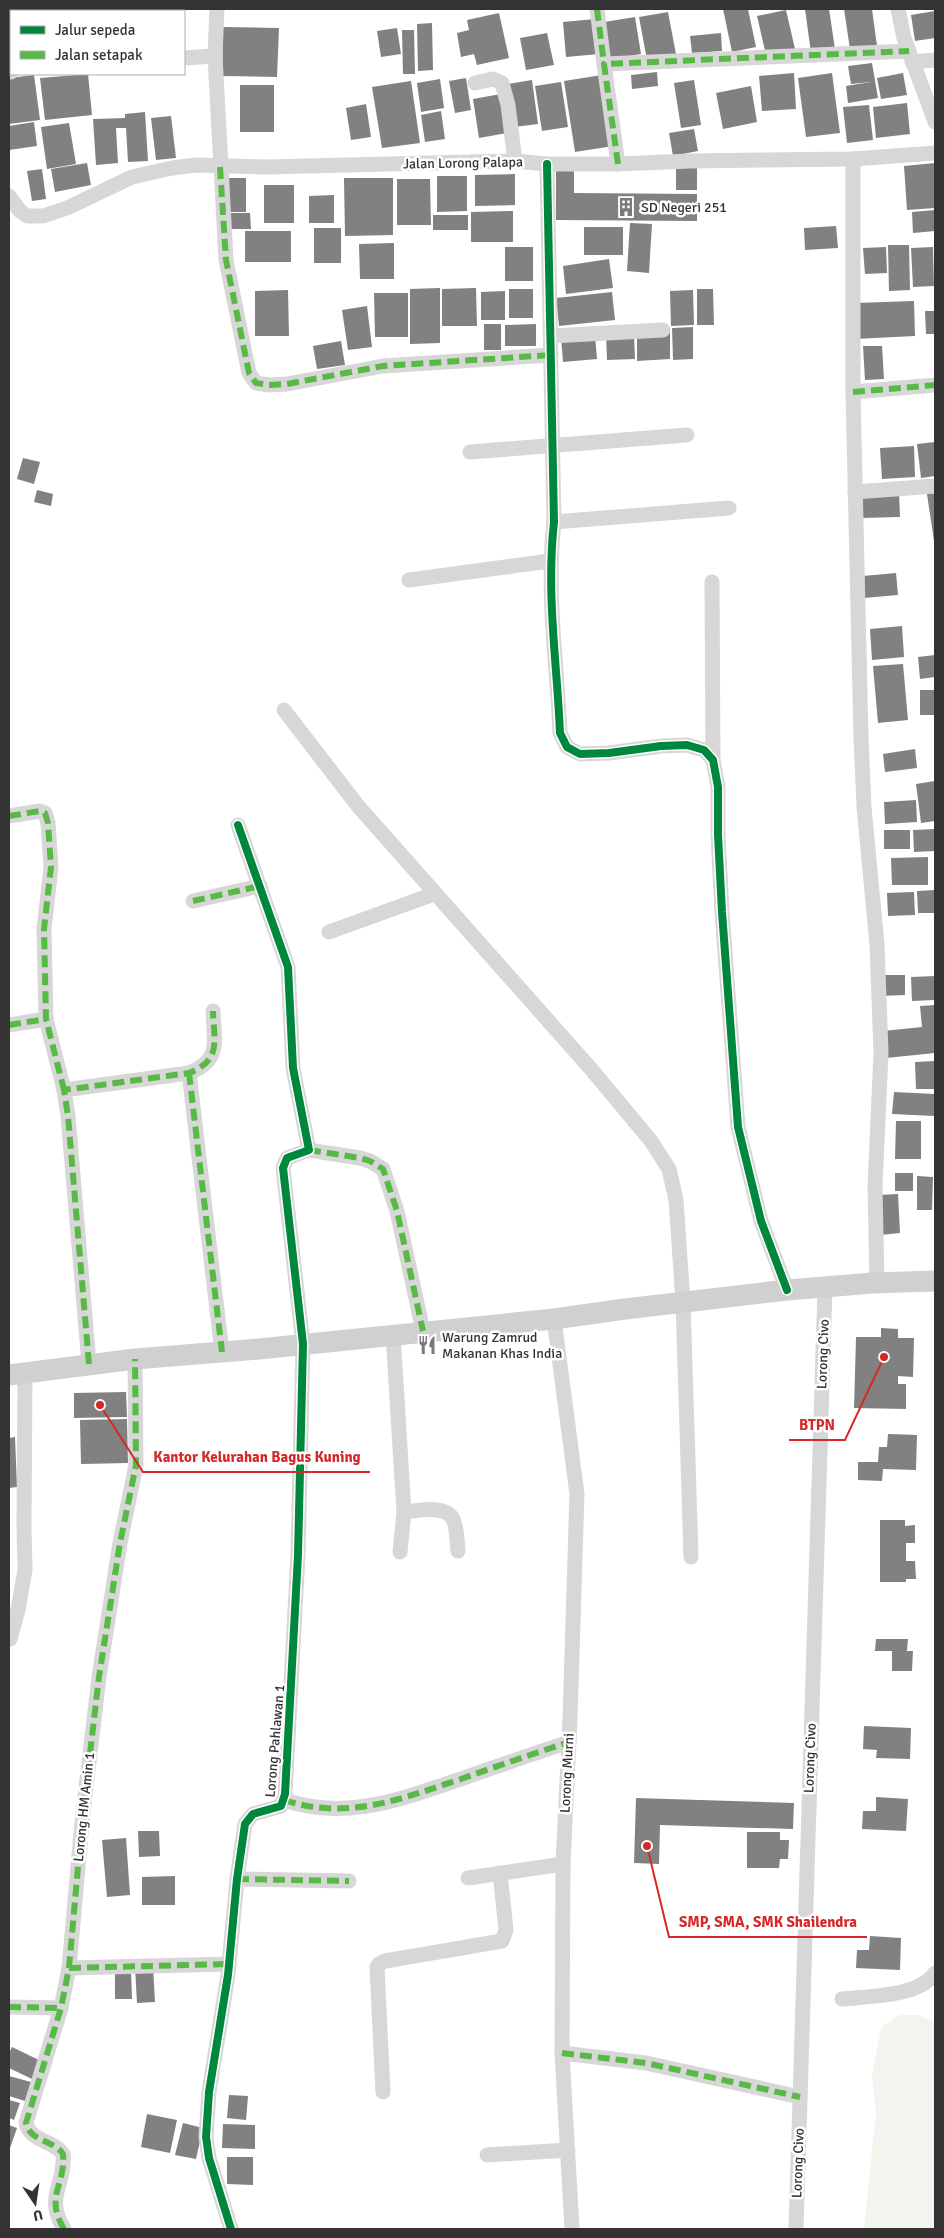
<svg xmlns="http://www.w3.org/2000/svg" width="944" height="2238" viewBox="0 0 944 2238" font-family="Signika,sans-serif">
<style>
.green{fill:#f1f5ed}
.building{fill:#818181}
.lines{fill:none;stroke-linecap:round;stroke-linejoin:round}
.minor{stroke:#d7d7d7;stroke-width:15}
.secondary{stroke:#d0d0d0;stroke-width:21}
.quiet{stroke:#58b947;stroke-width:6;stroke-dasharray:12 6;stroke-linecap:butt}
.cycleway-casing{stroke:#fff;stroke-width:11}
.cycleway{stroke:#00873e;stroke-width:8}
.labels{text-anchor:middle;dominant-baseline:central;stroke-width:5;stroke-linejoin:round;paint-order:stroke}
.street-label{font-size:14px;fill:#333;stroke:#fff}
.poi-label{font-size:14px;fill:#333;stroke:#fff;text-anchor:start}
.leader{fill:none;stroke:#d62828;stroke-width:2}
.callout-dot{fill:#d62828;stroke:#fff;stroke-width:2}
.callout-label{font-size:15px;text-anchor:middle;font-weight:bold;fill:#d62828;stroke:#fff;stroke-width:5;stroke-linejoin:round;paint-order:stroke}
</style>
<rect width="100%" height="100%" fill="#fff"/>
<polygon class="green" points="901,2015 918,2015 935,2022 935,2229 864,2229 876,2113 872,2075 881,2028 894,2018"/>
<g class="building">
<rect x="35" y="9" width="23" height="2"/>
<polygon points="723,9 748,9 756,47 732,52"/>
<polygon points="805,9 829,9 835,49 811,53"/>
<polygon points="844,9 872,9 877,46 850,49"/>
<polygon points="786,10 795,49 766,55 757,16"/>
<polygon points="935,11 935,38 915,41 911,15"/>
<polygon points="668,12 676,54 647,60 639,17"/>
<polygon points="499,13 509,58 477,65 474,54 461,57 457,33 469,30 467,20"/>
<polygon points="635,17 641,54 610,59 604,22"/>
<polygon points="595,19 599,54 566,57 563,22"/>
<polygon points="432,23 433,70 418,71 417,24"/>
<polygon points="9,25 11,25 11,58 9,59"/>
<polygon points="223,27 279,28 277,77 222,76"/>
<polygon points="397,28 401,54 381,57 377,31"/>
<polygon points="402,30 414,30 415,74 403,74"/>
<polygon points="547,33 554,65 526,70 520,38"/>
<polygon points="721,33 722,51 692,53 690,36"/>
<polygon points="872,63 878,98 848,103 846,86 871,82 851,84 848,66"/>
<polygon points="657,72 658,86 632,89 631,75"/>
<polygon points="794,73 796,109 762,111 759,76"/>
<polygon points="832,73 840,133 806,137 798,78"/>
<polygon points="903,73 907,95 881,99 877,78"/>
<polygon points="88,74 92,115 45,120 40,78"/>
<polygon points="34,75 40,120 9,124 9,78"/>
<polygon points="602,75 613,146 575,152 564,81"/>
<polygon points="466,78 471,110 455,113 449,81"/>
<polygon points="440,79 444,108 421,112 417,83"/>
<polygon points="532,80 538,124 514,127 508,84"/>
<polygon points="694,80 701,125 681,128 674,83"/>
<polygon points="411,81 420,143 382,148 372,87"/>
<polygon points="561,82 568,127 542,131 535,86"/>
<rect x="240" y="85" width="34" height="47"/>
<polygon points="751,86 757,122 723,129 716,93"/>
<polygon points="501,94 507,133 479,138 473,99"/>
<polygon points="907,103 910,134 876,138 873,107"/>
<polygon points="366,104 371,137 351,140 346,108"/>
<polygon points="869,105 873,140 847,143 843,107"/>
<polygon points="441,111 445,139 425,142 421,115"/>
<polygon points="145,112 148,161 128,162 126,128 116,128 118,163 96,165 93,119 125,118 125,114"/>
<polygon points="171,116 176,158 156,160 151,118"/>
<polygon points="34,122 37,146 9,150 9,126"/>
<polygon points="69,123 76,164 47,169 41,127"/>
<polygon points="694,129 698,151 673,156 669,133"/>
<polygon points="87,163 91,185 55,192 51,169"/>
<polygon points="935,163 935,208 907,210 904,166"/>
<rect x="676" y="167" width="21" height="23"/>
<polygon points="42,169 46,199 32,201 27,171"/>
<polygon points="556,170 574,170 574,193 697,194 697,221 556,220"/>
<polygon points="515,174 515,205 475,206 475,175"/>
<polygon points="437,176 467,176 467,211 437,212"/>
<polygon points="226,178 246,178 246,212 227,212"/>
<polygon points="344,178 393,178 393,235 345,236"/>
<polygon points="397,179 430,179 431,225 397,225"/>
<rect x="264" y="185" width="30" height="38"/>
<polygon points="334,195 334,223 309,223 309,196"/>
<polygon points="935,210 935,231 913,233 912,212"/>
<polygon points="513,211 513,242 471,242 471,212"/>
<polygon points="226,213 250,213 251,229 226,229"/>
<rect x="433" y="215" width="35" height="15"/>
<polygon points="630,223 652,224 649,273 627,271"/>
<polygon points="836,226 838,248 805,250 804,228"/>
<rect x="584" y="227" width="39" height="28"/>
<rect x="314" y="228" width="27" height="35"/>
<rect x="245" y="231" width="46" height="31"/>
<polygon points="394,243 394,279 360,279 359,244"/>
<polygon points="888,245 909,245 910,290 889,291"/>
<rect x="505" y="247" width="28" height="34"/>
<polygon points="886,247 887,273 865,274 863,248"/>
<polygon points="933,247 934,286 913,287 911,248"/>
<polygon points="609,259 613,288 566,294 563,266"/>
<polygon points="440,288 440,343 410,344 410,289"/>
<polygon points="476,288 477,326 442,326 442,289"/>
<rect x="509" y="289" width="24" height="29"/>
<polygon points="697,289 713,289 714,325 697,325"/>
<polygon points="288,290 289,336 255,336 255,291"/>
<polygon points="693,290 694,325 671,326 670,291"/>
<polygon points="505,291 505,320 481,320 481,292"/>
<polygon points="612,292 615,320 559,326 556,298"/>
<polygon points="374,293 408,293 408,337 375,337"/>
<polygon points="914,301 915,336 855,339 854,303"/>
<polygon points="367,306 372,347 348,350 342,310"/>
<polygon points="925,311 935,311 935,334 926,334"/>
<rect x="484" y="324" width="17" height="26"/>
<polygon points="536,324 536,346 505,346 505,325"/>
<polygon points="693,327 693,359 673,360 672,328"/>
<polygon points="670,332 670,359 637,361 637,333"/>
<polygon points="634,333 635,359 607,360 606,334"/>
<polygon points="595,335 597,359 563,362 561,337"/>
<polygon points="341,341 345,365 317,369 313,346"/>
<polygon points="863,346 882,346 884,379 865,380"/>
<polygon points="935,442 935,476 921,478 917,444"/>
<polygon points="914,446 915,477 882,479 880,448"/>
<polygon points="23,458 40,462 34,484 17,479"/>
<polygon points="37,490 53,494 51,506 34,502"/>
<polygon points="899,493 900,517 860,518 859,494"/>
<polygon points="935,493 935,540 934,541 927,494"/>
<polygon points="896,573 898,595 864,598 863,576"/>
<polygon points="902,626 904,657 872,660 870,629"/>
<polygon points="935,655 935,677 920,679 918,657"/>
<polygon points="903,664 908,720 878,723 873,666"/>
<rect x="920" y="690" width="15" height="25"/>
<polygon points="915,749 917,768 885,772 883,754"/>
<polygon points="935,781 935,821 921,823 916,784"/>
<polygon points="916,800 917,822 885,824 884,802"/>
<polygon points="935,829 935,851 914,852 913,830"/>
<rect x="884" y="830" width="26" height="19"/>
<polygon points="928,857 928,885 892,885 891,858"/>
<polygon points="935,890 935,913 918,913 917,891"/>
<polygon points="914,892 915,915 888,916 887,893"/>
<polygon points="880,975 905,975 905,995 881,996"/>
<polygon points="935,976 935,1000 912,1001 911,977"/>
<polygon points="935,1005 935,1053 886,1058 883,1031 922,1027 920,1006"/>
<polygon points="935,1061 935,1089 916,1089 915,1062"/>
<polygon points="894,1092 935,1094 934,1116 892,1114"/>
<polygon points="896,1121 921,1121 921,1159 895,1159"/>
<rect x="895" y="1173" width="18" height="18"/>
<polygon points="917,1176 933,1177 932,1210 917,1210"/>
<polygon points="898,1194 900,1233 880,1235 878,1195"/>
<polygon points="881,1328 898,1329 898,1338 914,1338 913,1377 898,1376 898,1384 906,1384 906,1409 854,1408 856,1337 881,1337"/>
<polygon points="126,1392 127,1417 74,1418 74,1393"/>
<polygon points="127,1419 128,1463 81,1464 80,1420"/>
<polygon points="888,1434 917,1435 916,1470 883,1469 882,1481 858,1480 858,1462 878,1462 879,1447 887,1447"/>
<polygon points="15,1437 17,1487 9,1488 9,1438"/>
<polygon points="880,1520 905,1520 905,1526 915,1525 915,1543 906,1543 906,1561 915,1561 916,1579 906,1579 906,1582 880,1582"/>
<polygon points="876,1639 908,1639 907,1651 913,1651 912,1671 892,1671 892,1651 875,1651"/>
<polygon points="864,1726 911,1728 910,1759 876,1758 877,1750 863,1749"/>
<polygon points="876,1797 908,1799 906,1831 862,1829 863,1811 876,1811"/>
<polygon points="636,1798 794,1803 793,1829 660,1825 659,1864 634,1863"/>
<polygon points="138,1831 159,1831 160,1856 139,1857"/>
<polygon points="747,1832 780,1832 780,1840 789,1840 788,1859 780,1859 779,1868 747,1868"/>
<polygon points="126,1838 130,1895 107,1897 102,1840"/>
<polygon points="175,1876 175,1905 142,1905 142,1877"/>
<polygon points="870,1936 901,1938 900,1970 856,1968 857,1950 869,1950"/>
<polygon points="153,1966 155,2002 137,2003 135,1967"/>
<polygon points="131,1969 132,1999 115,1999 115,1970"/>
<polygon points="12,2047 41,2061 32,2079 9,2068 9,2053"/>
<polygon points="9,2076 31,2082 25,2101 9,2096"/>
<polygon points="229,2095 248,2096 246,2120 227,2118"/>
<polygon points="9,2100 20,2103 14,2120 9,2118"/>
<polygon points="147,2114 177,2120 170,2153 141,2147"/>
<polygon points="183,2123 203,2128 196,2159 175,2155"/>
<polygon points="223,2124 255,2125 255,2149 222,2148"/>
<polygon points="9,2125 17,2128 9,2151"/>
<polygon points="227,2157 253,2157 253,2185 227,2184"/>
</g>
<g class="lines">
<g class="minor">
<polyline points="217,9 215,56 226,260 249,373 256,383 269,385 287,384 383,366 551,355"/>
<polyline points="597,9 604,64"/>
<polyline points="898,9 904,38 935,122"/>
<polyline points="184,58 215,56"/>
<polyline points="912,62 935,60"/>
<polyline points="9,72 11,72"/>
<polyline points="475,83 493,79 502,83 508,105 515,161"/>
<polyline points="853,159 853,392 861,738 864,807 877,944 881,1053 875,1186 877,1283"/>
<path d="M547,164L554,522C546,594 557,662 560,733L567,747L580,754L609,753L661,746L687,745L704,750L713,760L718,787V835L722,912L738,1127L761,1221L787,1290"/>
<polyline points="618,164 604,64 909,51"/>
<polyline points="9,196 20,211 27,216 43,216 67,208 132,177 172,168 196,165 266,167 515,161 547,164 618,164 690,161 853,159 935,153"/>
<polyline points="551,336 663,330"/>
<polyline points="853,392 935,385"/>
<polyline points="470,452 687,435"/>
<polyline points="855,492 935,486"/>
<polyline points="554,522 729,508"/>
<polyline points="409,580 550,561"/>
<polyline points="712,582 713,760"/>
<polyline points="284,710 358,806 591,1069 651,1141 669,1169 676,1200 683,1302 691,1557"/>
<polyline points="9,816 40,811 45,813 48,823 51,867 44,929 46,1019 64,1090"/>
<polyline points="193,901 260,886"/>
<polyline points="329,932 434,894"/>
<polyline points="9,1025 46,1019"/>
<polyline points="189,1073 222,1352"/>
<polyline points="309,1150 360,1158 370,1161 383,1169 397,1211 423,1331"/>
<polyline points="554,1319 577,1494 570,1719 563,1864 562,2053 572,2229"/>
<polyline points="393,1334 404,1512 400,1552"/>
<path d="M89,1364L68,1116L64,1090L189,1073C222,1060 214,1041 213,1011"/>
<path d="M404,1512C417,1511 445,1504 453,1519C457,1527 457,1542 458,1551"/>
<polyline points="10,1639 18,1610 25,1570 24,1527 25,1373"/>
<path d="M284,1800C348,1821 400,1799 461,1779C497,1766 533,1754 569,1742"/>
<polyline points="468,1878 563,1864"/>
<polyline points="237,1879 349,1881"/>
<polyline points="69,1968 229,1964"/>
<path d="M842,1999C869,1996 919,1997 935,1973"/>
<polyline points="9,2007 61,2008"/>
<polyline points="562,2053 646,2063 800,2097"/>
<polyline points="383,2092 377,1967 379,1964 385,1961 502,1941 506,1930 500,1873"/>
<polyline points="487,2155 568,2150"/>
<path d="M64,2229C44,2196 66,2185 63,2154C54,2140 30,2142 26,2123L61,2008L69,1968L82,1822L99,1677L120,1543L136,1465L135,1359"/>
<polyline points="231,2229 209,2158 206,2137 209,2092 228,1975 237,1879 245,1824 253,1814 281,1806 285,1794 298,1555 303,1344 283,1168 287,1158 309,1150 293,1068 288,967 238,825"/>
<polyline points="796,2229 825,1288"/>
</g>
<polyline class="secondary" points="9,1375 135,1359 259,1349 554,1319 625,1309 787,1290 873,1283 935,1281"/>
<g class="quiet">
<polyline points="597,9 604,64"/>
<polyline points="618,164 604,64 909,51"/>
<polyline points="220,167 226,260 249,373 256,383 269,385 287,384 383,366 551,355"/>
<polyline points="853,392 935,385"/>
<polyline points="9,816 40,811 45,813 48,823 51,867 44,929 46,1019 64,1090"/>
<polyline points="193,901 260,886"/>
<polyline points="9,1025 46,1019"/>
<polyline points="189,1073 222,1352"/>
<polyline points="309,1150 360,1158 370,1161 383,1169 397,1211 423,1331"/>
<path d="M89,1364L68,1116L64,1090L189,1073C222,1060 214,1041 213,1011"/>
<path d="M284,1800C348,1821 400,1799 461,1779C497,1766 533,1754 569,1742"/>
<polyline points="237,1879 349,1881"/>
<polyline points="69,1968 229,1964"/>
<polyline points="9,2007 61,2008"/>
<polyline points="562,2053 646,2063 800,2097"/>
<path d="M64,2229C44,2196 66,2185 63,2154C54,2140 30,2142 26,2123L61,2008L69,1968L82,1822L99,1677L120,1543L136,1465L135,1359"/>
</g>
<g class="cycleway-casing">
<g id="cycleway">
<path d="M547,164L554,522C546,594 557,662 560,733L567,747L580,754L609,753L661,746L687,745L704,750L713,760L718,787V835L722,912L738,1127L761,1221L787,1290"/>
<polyline points="231,2229 209,2158 206,2137 209,2092 228,1975 237,1879 245,1824 253,1814 281,1806 285,1794 298,1555 303,1344 283,1168 287,1158 309,1150 293,1068 288,967 238,825"/>
</g>
</g>
<use href="#cycleway" class="cycleway"/>
</g>
<defs>
<g id="building-bare" transform="scale(1.5)"><path d="M-4-6H4V6H1V3H-1V6H-4ZM-2.5-4.3h1.7v1.8h-1.7ZM.8-4.3h1.7v1.8H.8ZM-2.5-1h1.7V.8h-1.7ZM.8-1h1.7V.8H.8Z" fill="#7a7a7a" stroke="#fff" stroke-width="2.5" paint-order="stroke"/></g>
<g id="restaurant-bare" transform="scale(1.5)"><path d="M-5-6h1v4h1v-4h1v4h1v-4h1v5L-1.5 .5V6h-2V.5L-5-1ZM5-6V6H3V1.5H1.5Q1.5-4 5-6Z" fill="#7a7a7a" stroke="#fff" stroke-width="2.5" paint-order="stroke"/></g>
</defs>
<g fill-rule="evenodd">
<use href="#building-bare" x="626" y="207"/>
<use href="#restaurant-bare" x="427" y="1345"/>
</g>
<g class="labels">
<g class="street-label">
<text transform="translate(463 163) rotate(-1)">Jalan Lorong Palapa</text>
<text transform="translate(823 1354) rotate(-88)">Lorong Civo</text>
<text transform="translate(275 1741) rotate(-85)">Lorong Pahlawan 1</text>
<text transform="translate(810 1758) rotate(-88)">Lorong Civo</text>
<text transform="translate(567 1773) rotate(-87)">Lorong Murni</text>
<text transform="translate(84 1807) rotate(-84)">Lorong HM Amin 1</text>
<text transform="translate(798 2163) rotate(-88)">Lorong Civo</text>
</g>
<g class="poi-label">
<text x="641" y="207">SD Negeri 251</text>
<text x="442" y="1337">Warung Zamrud<tspan x="442" dy="16">Makanan Khas India</tspan></text>
</g>
</g>
<path class="leader" d="M884 1357L845 1440H789M100 1405L143 1472H370M647 1846L669 1937H867"/>
<g class="callout-dot">
<circle cx="884" cy="1357" r="5"/>
<circle cx="100" cy="1405" r="5"/>
<circle cx="647" cy="1846" r="5"/>
</g>
<g class="callout-label">
<text x="817" y="1430">BTPN</text>
<text x="257" y="1462">Kantor Kelurahan Bagus Kuning</text>
<text x="768" y="1927">SMP, SMA, SMK Shailendra</text>
</g>
<rect width="944" height="2238" fill="none" stroke="#333333" stroke-width="20"/>
<rect x="10" y="10" width="175" height="65" fill="#ffffff" stroke="#adadad"/>
<rect x="20" y="26" width="25" height="8" fill="#00873e" stroke="#adadad"/>
<text x="55" y="35" font-size="15" fill="#333333">Jalur sepeda</text>
<rect x="20" y="51" width="25" height="8" fill="#58b947" stroke="#adadad"/>
<text x="55" y="60" font-size="15" fill="#333333">Jalan setapak</text>
<g transform="translate(35 2203) rotate(167)" stroke="#ffffff" stroke-width="4" paint-order="stroke">
<path d="M0-4L9 19L0 12L-9 19Z" fill="#333333"/>
<text y="-8" font-size="14" font-weight="bold" text-anchor="middle" fill="#333333">U</text>
</g>
</svg>
